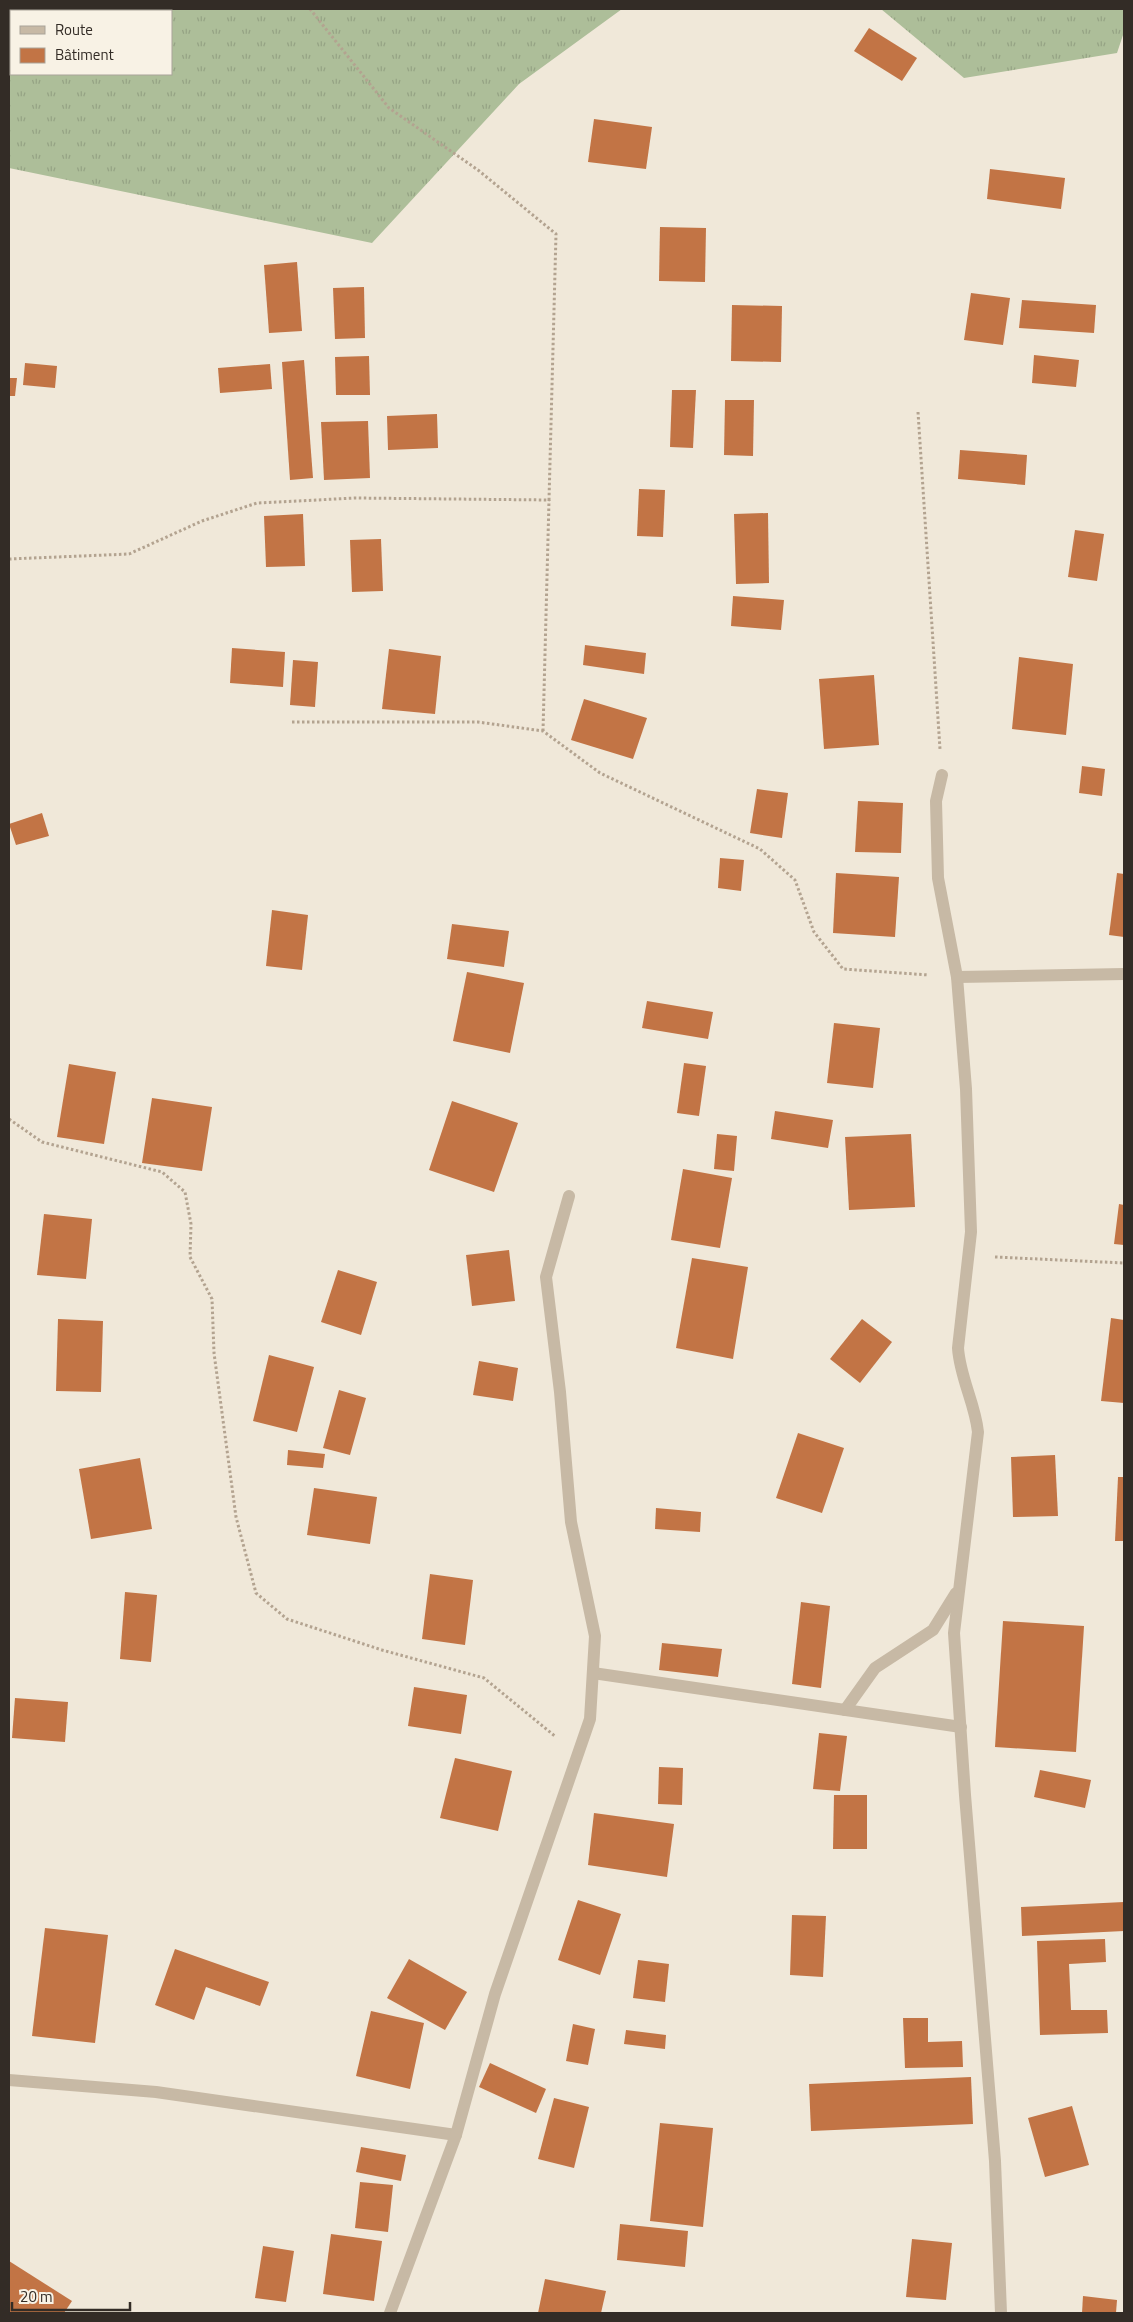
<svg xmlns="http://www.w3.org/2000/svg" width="1133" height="2322" viewBox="0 0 1133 2322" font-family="'Titillium Web',sans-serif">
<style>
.grass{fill:url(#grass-tufts);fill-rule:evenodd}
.building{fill:#c27445}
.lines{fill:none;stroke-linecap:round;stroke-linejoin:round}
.path{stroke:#b3a390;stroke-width:3;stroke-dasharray:2.5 2.5;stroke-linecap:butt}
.minor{stroke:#c7b9a5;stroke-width:12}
</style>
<defs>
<pattern id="grass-tufts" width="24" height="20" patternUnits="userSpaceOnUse" patternTransform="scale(1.25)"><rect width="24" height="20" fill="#adbe99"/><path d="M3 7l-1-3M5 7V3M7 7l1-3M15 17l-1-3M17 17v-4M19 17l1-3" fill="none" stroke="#95a384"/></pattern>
</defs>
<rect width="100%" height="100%" fill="#f0e8d9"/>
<g class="grass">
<path d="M9,9H622L519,84L372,243L9,168ZM11,11H171V74H11Z"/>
<polygon points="881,9 1124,9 1124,32 1117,53 964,78"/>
</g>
<g class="building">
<polygon points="869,28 917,58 902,81 854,51"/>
<polygon points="594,119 652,127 646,169 588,162"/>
<polygon points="990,169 1065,178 1061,209 987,199"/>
<polygon points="660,227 706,228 705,282 659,281"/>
<polygon points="297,262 302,331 269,333 264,265"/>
<polygon points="364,287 365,338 335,339 333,288"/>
<polygon points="971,293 1010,298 1003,345 964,340"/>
<polygon points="1022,300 1096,305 1094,333 1019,328"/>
<polygon points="732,305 782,306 781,362 731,361"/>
<polygon points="1034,355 1079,360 1076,387 1032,383"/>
<polygon points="369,356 370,395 336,395 335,357"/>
<polygon points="304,360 313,478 290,480 282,362"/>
<polygon points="25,363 57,366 55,388 23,385"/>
<polygon points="270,364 272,389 220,393 218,368"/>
<polygon points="9,378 17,378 15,396 9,396"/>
<polygon points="672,390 696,390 693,448 670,447"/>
<polygon points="725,400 754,400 753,456 724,455"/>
<polygon points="437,414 438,448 388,450 387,416"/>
<polygon points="368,421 370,478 324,480 321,422"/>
<polygon points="960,450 1027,455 1025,485 958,479"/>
<polygon points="639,489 665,490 663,537 637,536"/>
<polygon points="768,513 769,583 736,584 734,514"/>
<polygon points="303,514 305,566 266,567 264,516"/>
<polygon points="1075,530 1104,534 1097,581 1068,577"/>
<polygon points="381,539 383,591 352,592 350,540"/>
<polygon points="733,596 784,600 781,630 731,626"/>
<polygon points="585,645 646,653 644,674 583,665"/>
<polygon points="232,648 285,652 283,687 230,683"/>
<polygon points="389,649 441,656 435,714 382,709"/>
<polygon points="1019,657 1073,664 1066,735 1012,729"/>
<polygon points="293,660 318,662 315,707 290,705"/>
<polygon points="874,675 879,745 824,749 819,679"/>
<polygon points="584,699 647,718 633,759 571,740"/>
<polygon points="1082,766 1105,769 1102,796 1079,793"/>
<polygon points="757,789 788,793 782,838 750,833"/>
<polygon points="858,801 903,803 901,853 855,852"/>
<polygon points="42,813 49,836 16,845 9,824"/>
<polygon points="720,858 744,860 741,891 718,888"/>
<polygon points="836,873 899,877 895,937 833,933"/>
<polygon points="1117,873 1124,874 1124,937 1109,935"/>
<polygon points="272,910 308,915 302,970 266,966"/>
<polygon points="452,924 509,931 504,967 447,959"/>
<polygon points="467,972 524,983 510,1053 453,1041"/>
<polygon points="647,1001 713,1012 708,1039 642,1028"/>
<polygon points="834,1023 880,1028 873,1088 827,1083"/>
<polygon points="684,1063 706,1066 699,1116 677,1113"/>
<polygon points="69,1064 116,1072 104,1144 57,1137"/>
<polygon points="152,1098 212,1107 202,1171 142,1163"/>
<polygon points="452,1101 518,1123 494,1192 429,1170"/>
<polygon points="775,1111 833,1120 828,1148 771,1139"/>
<polygon points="717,1134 737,1136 734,1171 714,1169"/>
<polygon points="911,1134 915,1207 849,1210 845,1137"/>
<polygon points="683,1169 732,1178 720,1248 671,1240"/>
<polygon points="1119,1204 1124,1205 1124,1245 1114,1244"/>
<polygon points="44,1214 92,1219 86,1279 37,1275"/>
<polygon points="509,1250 515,1301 472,1306 466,1255"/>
<polygon points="692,1258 748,1267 733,1359 676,1348"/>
<polygon points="338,1270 377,1282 361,1335 321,1322"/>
<polygon points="1111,1318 1124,1320 1124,1403 1101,1401"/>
<polygon points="58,1319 103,1321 101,1392 56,1391"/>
<polygon points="862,1319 892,1342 860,1383 830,1359"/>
<polygon points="269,1355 314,1367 297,1432 253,1421"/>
<polygon points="479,1361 518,1368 513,1401 473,1395"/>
<polygon points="339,1390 366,1398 350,1455 323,1448"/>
<polygon points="798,1433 844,1448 822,1513 776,1498"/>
<polygon points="288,1450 325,1454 323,1468 287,1465"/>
<polygon points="1055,1455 1058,1516 1013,1517 1011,1457"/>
<polygon points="140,1458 152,1529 91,1539 79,1469"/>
<polygon points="1118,1477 1124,1477 1124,1541 1115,1541"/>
<polygon points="314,1488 377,1497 370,1544 307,1535"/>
<polygon points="656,1508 701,1512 700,1532 655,1529"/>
<polygon points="430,1574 473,1580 465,1645 422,1639"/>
<polygon points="125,1592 157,1595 151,1662 120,1659"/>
<polygon points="801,1602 830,1606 821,1688 792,1684"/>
<polygon points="1003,1621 1084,1626 1076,1752 995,1747"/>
<polygon points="662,1643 722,1649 718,1677 659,1670"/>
<polygon points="414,1687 467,1695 461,1734 408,1726"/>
<polygon points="15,1698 68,1702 65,1742 12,1738"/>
<polygon points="819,1733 847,1736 840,1791 813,1789"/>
<polygon points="455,1758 512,1771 498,1831 440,1818"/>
<polygon points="659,1767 683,1768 682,1805 658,1804"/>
<polygon points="1040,1770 1091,1780 1085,1808 1034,1797"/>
<polygon points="834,1795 867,1795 867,1849 833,1849"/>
<polygon points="594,1813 674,1824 667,1877 588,1865"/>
<polygon points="578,1900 621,1914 600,1975 558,1960"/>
<polygon points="1124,1902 1124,1931 1022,1936 1021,1907"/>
<polygon points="792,1915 826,1916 823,1977 790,1975"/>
<polygon points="45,1928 108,1935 95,2043 32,2036"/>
<polygon points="1105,1939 1106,1962 1069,1964 1071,2010 1107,2010 1108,2033 1040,2035 1037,1941"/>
<polygon points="175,1949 269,1982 260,2006 206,1987 194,2020 155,2005"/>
<polygon points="409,1959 467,1992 445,2030 387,1998"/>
<polygon points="638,1960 669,1964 665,2002 633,1998"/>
<polygon points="371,2011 424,2023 410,2089 356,2076"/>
<polygon points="903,2018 928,2018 928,2042 962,2041 963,2067 905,2068"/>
<polygon points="573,2024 595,2029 588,2065 566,2061"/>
<polygon points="626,2030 666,2035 665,2049 624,2044"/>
<polygon points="490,2063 546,2089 536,2113 479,2087"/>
<polygon points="971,2077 973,2124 811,2131 809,2084"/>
<polygon points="554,2098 589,2107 574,2168 538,2159"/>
<polygon points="1072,2106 1089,2165 1045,2177 1028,2118"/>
<polygon points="660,2123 713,2128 703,2227 650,2221"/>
<polygon points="361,2147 406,2155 401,2181 356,2172"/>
<polygon points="360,2182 393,2185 388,2232 355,2228"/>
<polygon points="620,2224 688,2231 685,2267 617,2260"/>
<polygon points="331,2234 382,2241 374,2301 323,2294"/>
<polygon points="912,2239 952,2243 946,2300 906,2297"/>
<polygon points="263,2246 294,2251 286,2302 255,2298"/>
<polygon points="9,2261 72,2301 64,2313 9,2313"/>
<polygon points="545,2279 606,2291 601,2313 538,2313"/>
<polygon points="1083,2296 1117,2300 1116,2313 1082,2313"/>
</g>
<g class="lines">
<g class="path">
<polyline points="918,412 940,749"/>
<polyline points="9,559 129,554 202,521 257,503 356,498 549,500 556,234 478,170 389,108 310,9"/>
<polyline points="292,722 478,722 543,731 600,773 760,849 795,880 814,932 843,969 929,975"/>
<polyline points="543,731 549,500"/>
<polyline points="9,1119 42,1142 162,1172 185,1192 191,1224 190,1257 212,1299 214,1353 236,1517 256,1593 287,1619 382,1650 484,1678 556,1737"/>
<polyline points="995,1257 1124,1263"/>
</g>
<g class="minor">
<path d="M942,775L936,801L938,878L957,977L966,1089L971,1232L958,1348C960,1378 975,1403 978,1432L954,1633L965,1795L995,2161L1001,2313"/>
<polyline points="957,977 1124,974"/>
<polyline points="593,1673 961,1727"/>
<polyline points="845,1710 875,1668 933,1630 956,1593"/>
<polyline points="9,2080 156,2092 456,2135"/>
<polyline points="390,2313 456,2135 495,1994 590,1719 595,1636 571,1522 560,1392 546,1277 569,1196"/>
</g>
</g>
<rect width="1133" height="2322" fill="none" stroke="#332c26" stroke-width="20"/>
<rect x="10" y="10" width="162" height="65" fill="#f8f2e5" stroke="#a9a399"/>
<rect x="20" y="26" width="25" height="8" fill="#c7b9a5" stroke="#a9a399"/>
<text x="55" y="35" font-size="15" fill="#332c26">Route</text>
<rect x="20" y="48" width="25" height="15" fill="#c27445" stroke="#a9a399"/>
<text x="55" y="60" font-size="15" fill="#332c26">Bâtiment</text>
<path d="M12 2302v8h118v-8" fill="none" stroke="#332c26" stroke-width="2.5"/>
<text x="20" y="2302" font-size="15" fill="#332c26" stroke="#f8f2e5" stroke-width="4" paint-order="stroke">20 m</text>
</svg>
